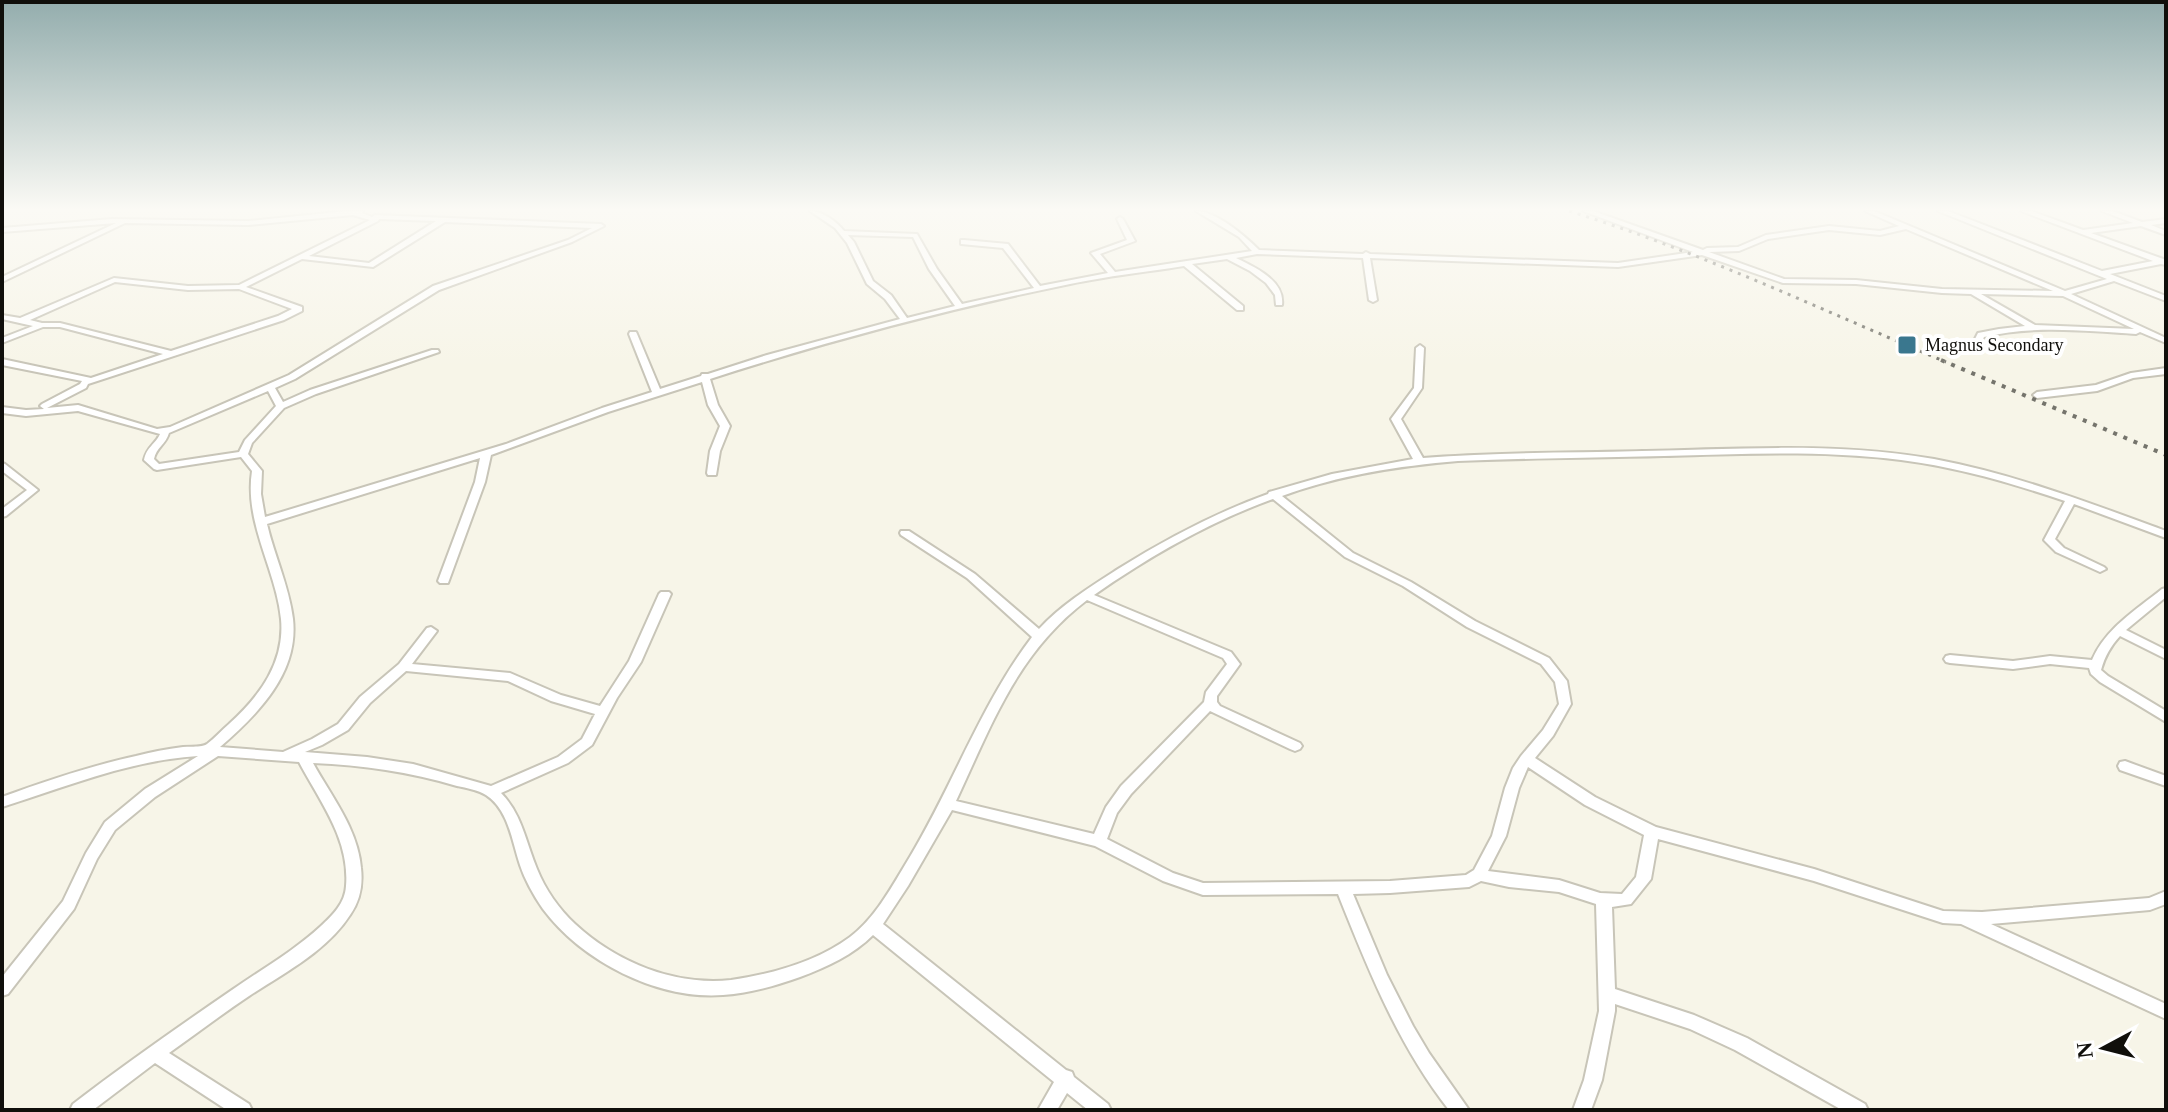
<svg xmlns="http://www.w3.org/2000/svg" width="2168" height="1112" viewBox="0 0 2168 1112" font-family="'Times New Roman',serif">
<style>
.lines{fill:none;stroke-linecap:round;stroke-linejoin:round}
.minor-casing{stroke:#c8c5b8;stroke-width:4}
.minor{fill:#fff;fill-rule:evenodd}
.rail-far1{stroke:#75746c;stroke-width:3;stroke-dasharray:3 6;stroke-linecap:butt}
.rail{stroke:#75746c;stroke-width:4;stroke-dasharray:4 7;stroke-linecap:butt}
.poi-dot{fill:#3a778e;stroke:#fff;stroke-width:3}
.labels{text-anchor:middle;dominant-baseline:central;stroke-width:8;stroke-linejoin:round;paint-order:stroke}
.far-poi-label{font-size:18px;fill:#100f0b;stroke:#fff;text-anchor:start}
</style>
<rect width="100%" height="100%" fill="#f7f5e8"/>
<g class="lines">
<g class="minor-casing">
<g id="minor">
<path d="M347,211H363L362,213L372,217L375,215L601,224L604,226L572,242L439,290L295,379L275,388L283,402L310,390L432,350H438L439,352L316,394L284,408L252,443L248,454L262,471L261,494L265,517L506,444L602,408L652,392L629,334L630,332H636L637,334L660,389L701,376L702,374H708L767,355L900,319L885,299L867,284L847,243L835,228L810,211C822,211 836,221 844,231L917,234L937,269L962,304L1034,288L1003,248L961,244V240H964L1008,244L1040,286L1108,273L1091,253L1127,240L1117,219L1120,217L1123,219L1135,241L1100,254L1115,272L1252,251L1239,237L1196,211C1216,211 1245,236 1259,250L1363,254L1366,252L1370,254L1618,263L1693,252L1583,211H1593L1703,250L1707,248L1738,247L1766,235L1829,226L1880,231L1899,226L1865,211H1874L2065,291L2107,279L1938,211H1948L2102,271L2153,261L2021,211H2031L2083,230L2133,223L2102,211H2112L2142,222L2166,219V223L2151,225L2166,231V235L2141,226L2091,233L2166,260V265L2161,264L2110,274L2166,296V301L2114,281L2071,294L2166,338V343L2140,332L2136,334C2085,331 2034,325 1984,337L1982,341L1985,345L1981,348L1978,347L1974,341L1978,333L1999,329L2025,326L1971,294L1942,293L1856,284L1783,283L1702,255L1618,267L1370,258L1377,300L1373,302L1369,300L1363,258L1257,254L1236,258C1254,267 1285,280 1282,305H1276L1275,295L1266,283L1250,271L1227,259L1192,264L1243,306V310H1237L1184,266C1146,272 1108,276 1070,284C948,309 828,341 710,379L718,405L730,426L720,451L716,475H708L707,473L710,451L720,426L708,405L702,382L608,412L491,455L485,482L448,583H440L438,581L475,482L480,458L267,524C274,555 289,586 293,619C299,673 258,714 220,747L283,752L312,739L338,724L360,697L399,664L427,628L431,627L437,631L412,664L510,673L561,695L600,706L629,661L659,594L661,592H669L671,594L641,662L617,698L592,745L568,763L501,793C522,814 526,843 537,869C545,889 559,909 575,924C616,962 674,986 731,980C772,974 816,962 850,937C874,919 890,890 905,865C951,791 979,707 1032,637L967,578L901,535L900,533L901,531H909L975,574L1039,629C1061,605 1090,587 1118,569C1166,539 1215,513 1268,494L1269,492L1332,474L1413,459L1391,419L1414,388L1416,348L1420,345L1424,348L1422,388L1401,419L1423,458C1496,452 1569,453 1642,451C1739,449 1837,442 1934,459C2014,474 2090,503 2166,531V538L2074,504L2055,539L2064,548L2104,567L2106,569L2100,572L2056,552L2044,540L2065,501C2011,483 1957,467 1901,460C1822,450 1743,454 1664,456C1595,458 1527,458 1458,461C1398,466 1339,475 1282,496L1353,553L1411,582L1475,621L1549,658L1567,681L1571,704L1553,736L1535,758L1595,797L1656,827L1814,869L1943,911L1982,912L2149,898L2166,891V904L2150,910L1991,924L2166,1004V1019L1961,924L1943,923L1814,881L1658,839L1651,879L1631,904L1612,907L1615,989L1694,1015L1747,1038L1865,1104L1868,1110H1842L1735,1050L1690,1029L1615,1004V1011L1602,1080L1591,1110H1573L1584,1080L1599,1011L1596,904L1559,892L1509,887L1481,881L1469,887L1390,893L1353,894L1387,975L1413,1026L1429,1053L1469,1110H1449C1398,1045 1368,969 1338,894L1203,895L1163,881L1095,846L952,810L908,886L883,924L1066,1070L1072,1072L1074,1077L1108,1104L1111,1110H1088L1067,1093L1057,1110H1038L1054,1082L873,935C853,955 827,967 800,977C775,986 750,993 723,995C657,1000 582,961 543,909C534,896 525,880 520,865C512,842 509,810 486,795C478,790 467,788 457,786C410,772 362,765 313,763C331,796 358,829 361,868C363,885 360,901 350,915C327,951 284,973 249,996C222,1014 196,1034 169,1053L249,1104L252,1110H227L155,1063L93,1110H70L73,1104C125,1064 178,1027 232,990C262,969 294,951 321,926C333,915 345,903 346,886C350,839 319,800 299,762L218,756L155,797L115,830L97,859L74,909L8,994L2,996V977L63,901L86,853L105,822L145,789L198,756C130,760 66,787 2,807V797C46,781 90,766 136,756C151,752 167,749 183,747C191,746 201,748 207,744C215,738 222,730 229,724C260,696 285,662 281,619C276,569 244,523 252,471L241,457L157,470L154,469L144,460C147,446 155,445 160,434L78,411L26,416L2,413V407L26,410L44,409L40,406L42,404L80,384L82,381L2,365V359L91,378L163,354L60,327H43L2,343V338L33,326L2,319V315L20,318L114,278L188,286L239,285L370,220L353,215L248,225L125,223L2,282V277L116,223L2,232V228L112,219L248,221ZM379,219L436,221L369,263L309,256L378,221ZM445,222L592,228L568,240L433,286L289,375L170,427L157,429L78,405L47,408L86,388L88,384L284,320L302,311V307L246,287L302,259L373,267ZM1906,229L2053,291L1942,289L1856,280L1784,279L1709,252L1739,251L1768,239L1829,230L1880,235ZM848,235L913,237L929,269L955,306L907,318L891,295L873,281L854,242ZM115,282L188,290L239,289L292,309L278,316L171,351L60,323H42L30,320ZM1981,294L2063,296L2134,329L2035,325ZM268,391L276,406L245,440L239,452L159,464L154,459C156,448 166,444 169,433ZM1273,499L1345,557L1403,586L1467,627L1541,664L1555,682L1559,704L1543,730L1521,756L1513,768L1505,788L1492,836L1474,870L1466,875L1390,881L1203,883L1173,873L1107,839L1117,813L1131,794L1210,711L1290,749L1295,751L1300,749L1302,746L1300,743L1220,706L1217,702V696L1240,664L1231,652L1094,595C1150,556 1209,522 1273,499ZM1087,600L1223,658L1227,664L1206,692L1204,702L1121,786L1106,807L1094,834L956,801C992,724 1017,653 1087,600ZM406,671L508,681L551,701L595,714L582,739L558,757L491,786L413,764L367,757L305,752L322,745L348,730L370,703ZM1528,767L1585,805L1644,835L1636,877L1622,894L1600,893L1559,880L1488,871L1506,836L1519,788Z"/>
<polygon points="2166,368 2166,374 2133,378 2097,391 2037,398 2033,395 2037,392 2096,385 2131,373"/>
<polygon points="2,463 5,464 38,490 6,516 2,517 2,509 27,490 2,471"/>
<path d="M2166,588V597L2126,630L2166,650V659L2120,636C2110,647 2105,656 2101,670L2108,676L2166,711V722L2100,682L2091,674L2089,668L2050,664L2013,669L1950,663L1946,662L1944,659L1946,656L1950,655L2013,661L2050,656L2092,660C2106,628 2136,610 2162,589Z"/>
<polygon points="2125,761 2166,776 2166,786 2120,770 2118,766 2120,762"/>
</g>
</g>
<use href="#minor" class="minor"/>
<path class="rail-far1" d="M1569,211C1698,251 1822,310 1946,362"/>
<polyline class="rail" points="1941,360 2166,455"/>
</g>
<linearGradient id="sky" x2="0" y2="1"><stop stop-color="#93adad"/><stop offset="0.57" stop-color="#fbfaf5"/><stop offset="1" stop-color="#fbfaf5" stop-opacity="0"/></linearGradient>
<rect width="2168" height="367" fill="url(#sky)"/>
<rect class="poi-dot" x="1897" y="335" width="20" height="20" rx="4"/>
<g class="labels">
<g class="far-poi-label">
<text x="1925" y="345">Magnus Secondary</text>
</g>
</g>
<rect width="2168" height="1112" fill="none" stroke="#100f0b" stroke-width="8"/>
<g transform="translate(2104 1048) rotate(263)" stroke="#ffffff" stroke-width="6" paint-order="stroke">
<path d="M0-6L14 30L0 20L-14 30Z" fill="#100f0b"/>
<text y="-12" font-size="22" font-weight="bold" text-anchor="middle" fill="#100f0b">N</text>
</g>
</svg>
